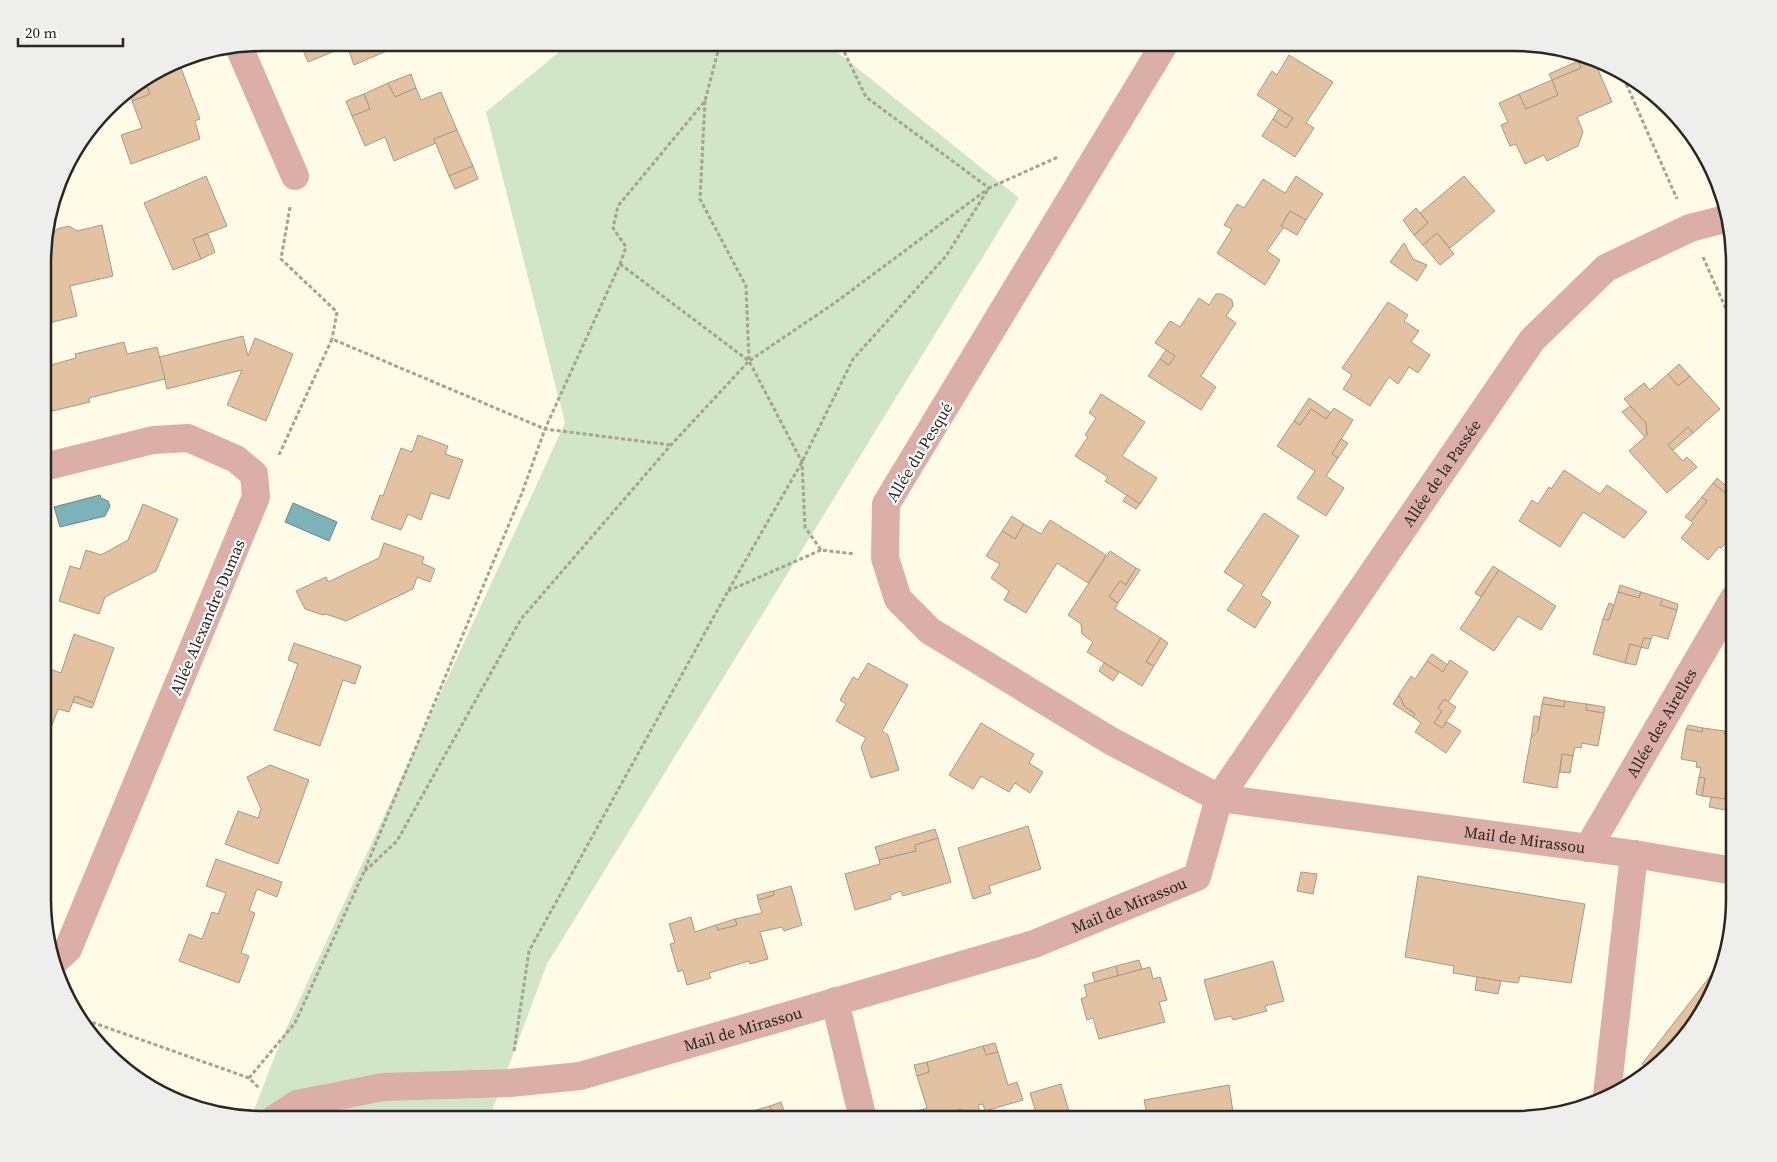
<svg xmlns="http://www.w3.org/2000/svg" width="1777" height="1162" viewBox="0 0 1777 1162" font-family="'Source Serif 4',serif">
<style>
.green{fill:#d1e6c6}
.water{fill:#7cb2b8;stroke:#63888a}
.building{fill:#e2c2a0;stroke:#a7998a}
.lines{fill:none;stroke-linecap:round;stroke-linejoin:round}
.path{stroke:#a6a394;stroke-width:3;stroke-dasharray:4 2.5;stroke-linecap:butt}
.minor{stroke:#dbaea7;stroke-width:28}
.labels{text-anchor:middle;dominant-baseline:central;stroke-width:4.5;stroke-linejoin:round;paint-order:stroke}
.street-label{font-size:16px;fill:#292720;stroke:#fff}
.rim{fill:none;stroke:#292720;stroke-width:2.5}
</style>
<rect width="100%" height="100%" fill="#fffbe6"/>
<polygon class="green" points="570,43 826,43 1019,198 547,964 489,1119 263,1119 251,1118 281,1040 565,423 486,112"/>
<g class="water">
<polygon points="100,495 101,498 108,501 110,506 105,516 60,527 54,507"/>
<polygon points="293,503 337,522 329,541 285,522"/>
</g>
<g class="building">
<polygon points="300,43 405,43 354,65 347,46 308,62"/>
<polygon points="1583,54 1593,58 1612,102 1577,117 1583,132 1578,146 1547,161 1544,155 1525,164 1516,144 1510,146 1501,125 1508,122 1499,103 1519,94 1526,109 1558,95 1552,80 1581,68 1576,57"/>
<polygon points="1289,55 1333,82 1306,123 1314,128 1295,157 1262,136 1273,119 1286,128 1293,118 1257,95 1272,71 1277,75"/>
<polygon points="178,60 200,119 195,121 200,139 131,164 121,135 142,128 132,101 150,94 145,80"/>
<polygon points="1578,61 1581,68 1552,80 1549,74"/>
<polygon points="411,74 416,88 395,97 388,83"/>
<polygon points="1552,80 1558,95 1526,109 1519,94"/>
<polygon points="388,83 395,97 416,88 421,100 441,92 457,130 434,139 436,143 394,161 385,137 365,146 352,116 370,109 364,94"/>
<polygon points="147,87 150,94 132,101 130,93"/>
<polygon points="364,94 370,109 352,116 346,101"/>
<polygon points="1279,109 1293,118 1286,128 1273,119"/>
<polygon points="457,130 473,166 449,176 434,139"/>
<polygon points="473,166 478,179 455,189 449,176"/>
<polygon points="206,176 227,226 193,239 201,259 173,270 144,203"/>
<polygon points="1296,176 1323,194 1306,220 1290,211 1281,226 1284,227 1267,251 1280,260 1265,285 1217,253 1232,229 1224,225 1237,204 1244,208 1263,179 1285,193"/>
<polygon points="1464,176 1495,211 1450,248 1437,233 1423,245 1414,235 1428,223 1420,213"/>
<polygon points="1416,208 1428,223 1414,235 1403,220"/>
<polygon points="1290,211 1306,220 1297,235 1281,226"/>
<polygon points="102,225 113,276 70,286 77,316 45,324 44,239 51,237 57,229 69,226 77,231"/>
<polygon points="1437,233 1454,254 1440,265 1423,245"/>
<polygon points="208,234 215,252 201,259 193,239"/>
<polygon points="1404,243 1413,259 1427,265 1417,281 1390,262"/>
<polygon points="1216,294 1222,294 1232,300 1233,306 1226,316 1236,323 1201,376 1216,387 1201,410 1148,376 1160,359 1169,365 1175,356 1155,343 1170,321 1180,327 1199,298 1209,305"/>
<polygon points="1388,302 1408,315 1404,321 1419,331 1411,342 1430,355 1418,373 1409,367 1398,384 1389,377 1370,406 1343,389 1352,375 1342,368"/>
<polygon points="243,336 248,356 255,338 293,354 266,421 227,405 242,370 167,389 159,357"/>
<polygon points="124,342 127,354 157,347 165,379 89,398 90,402 44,413 44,367 76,358 75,354"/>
<polygon points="1166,350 1175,356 1169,365 1160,359"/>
<polygon points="1679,364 1690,376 1678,386 1668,374"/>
<polygon points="1668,374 1678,386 1690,376 1720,409 1693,433 1688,427 1668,445 1683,461 1687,457 1697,467 1667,493 1629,451 1647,435 1646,423 1624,399 1644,383 1650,390"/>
<polygon points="1101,394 1145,422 1122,456 1157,478 1140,504 1105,481 1108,477 1075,456 1088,437 1085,435 1096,418 1089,413"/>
<polygon points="1309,398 1331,413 1326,419 1311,409 1300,425 1294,421"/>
<polygon points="1630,406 1646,423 1647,435 1645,437 1622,412"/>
<polygon points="1334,408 1353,420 1332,454 1338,458 1326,476 1344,488 1326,516 1297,498 1315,471 1277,446 1294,421 1300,425 1311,409 1326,419"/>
<polygon points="1688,427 1693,433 1673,450 1668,445"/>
<polygon points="418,435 448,446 445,454 463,460 449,499 431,493 421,520 408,514 401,530 371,519 380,495 383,496 401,448 412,452"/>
<polygon points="1341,439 1348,443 1338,458 1332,454"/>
<polygon points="1564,470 1600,494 1607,485 1647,512 1624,538 1583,512 1560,547 1519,521 1532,500 1538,504 1549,487 1551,489"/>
<polygon points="1717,478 1733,492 1729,496 1713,483"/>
<polygon points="1713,483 1729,496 1734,492 1734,538 1732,537 1721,548 1719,547 1708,560 1681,538 1693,523 1691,521 1707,501 1702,497"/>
<polygon points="1127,495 1140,504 1136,509 1123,501"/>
<polygon points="1702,497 1707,501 1691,521 1685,517"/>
<polygon points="143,504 178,519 156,571 105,597 99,614 59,601 70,566 80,569 86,550 101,555 128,540"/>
<polygon points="1264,513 1299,536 1261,595 1271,602 1255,628 1227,610 1244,585 1224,572"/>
<polygon points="1012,516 1024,524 1015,539 1002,531"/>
<polygon points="1050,520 1106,555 1088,583 1057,563 1026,613 1004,600 1009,591 991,578 1000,564 986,556 1002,531 1015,539 1024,524 1041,534"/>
<polygon points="384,543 424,557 422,563 435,569 430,582 417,577 413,589 346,621 326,614 323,615 305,609 296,591 326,577 328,582 379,558"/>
<polygon points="1110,551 1136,568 1126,585 1120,581 1109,597 1118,603 1115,609 1161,638 1146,662 1154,666 1142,686 1087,652 1093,642 1082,634 1081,624 1068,615"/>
<polygon points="1493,566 1499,570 1481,597 1475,593"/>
<polygon points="1136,568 1140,570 1118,603 1109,597 1120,581 1126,585"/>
<polygon points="1499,570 1556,606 1541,630 1518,616 1494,651 1460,629"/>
<polygon points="1620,585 1641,592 1639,598 1618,592"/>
<polygon points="1618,592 1639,598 1641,592 1663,599 1660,605 1677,610 1668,639 1653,635 1651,639 1644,638 1641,647 1630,644 1625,663 1593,654 1603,619 1609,620"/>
<polygon points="1663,599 1678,604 1677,610 1660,605"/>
<polygon points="1609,603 1614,605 1609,620 1603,619"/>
<polygon points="74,634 114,648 94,703 75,696 69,712 58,709 44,747 44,677 47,668 61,673"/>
<polygon points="1161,638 1168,643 1154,666 1146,662"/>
<polygon points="1644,638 1651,639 1648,649 1641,647"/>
<polygon points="294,643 361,666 355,684 343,680 320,746 274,730 298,664 288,660"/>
<polygon points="1630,644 1641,647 1636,665 1625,663"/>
<polygon points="1432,654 1448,665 1443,672 1427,661"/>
<polygon points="1450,660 1468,672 1448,702 1444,699 1438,708 1442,711 1434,723 1442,728 1447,722 1461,731 1446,753 1415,732 1421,723 1413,717 1415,714 1404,706 1401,698 1398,696 1411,676 1415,679 1427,661 1443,672"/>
<polygon points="868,663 908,685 882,731 888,735 899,770 871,778 861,747 866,738 836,721 846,704 840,700 853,677 858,680"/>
<polygon points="1104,663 1119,672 1113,681 1099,671"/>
<polygon points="75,696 94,703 92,708 73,702"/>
<polygon points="1398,696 1401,698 1404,706 1415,714 1413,717 1393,704"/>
<polygon points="1544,697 1565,701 1564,707 1542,704"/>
<polygon points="1444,699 1456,707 1442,728 1434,723 1442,711 1438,708"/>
<polygon points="1565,701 1587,704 1586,710 1604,713 1598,746 1582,743 1581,748 1575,747 1573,756 1562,754 1557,788 1523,782 1531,738 1538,731 1542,704 1564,707"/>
<polygon points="1587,704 1605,707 1604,713 1586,710"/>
<polygon points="1534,716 1540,717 1538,731 1531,738"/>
<polygon points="981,723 1034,754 1029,763 1043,772 1030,793 1015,783 1009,792 981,776 973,789 949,775"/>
<polygon points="1688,725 1703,728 1702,732 1686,729"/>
<polygon points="1703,728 1725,731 1724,734 1734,736 1734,800 1702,796 1705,778 1699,777 1701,768 1696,767 1697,762 1681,759 1686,729 1702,732"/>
<polygon points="1562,754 1573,756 1570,773 1560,772"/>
<polygon points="270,765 309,780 278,864 225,844 238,811 258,818 261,809 247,777"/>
<polygon points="1699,777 1705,778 1702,796 1696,794"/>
<polygon points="1711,797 1733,800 1731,811 1709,807"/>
<polygon points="1028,826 1041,869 989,886 991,893 973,899 958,848"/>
<polygon points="935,829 938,838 915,845 916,851 879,860 875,847"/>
<polygon points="938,838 951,882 903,896 901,891 890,895 891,899 855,910 845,874 880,864 879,860 916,851 915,845"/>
<polygon points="216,859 282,882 277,897 257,889 249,911 255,913 241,953 249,956 239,983 179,961 189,934 202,939 212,912 218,914 226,893 206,886"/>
<polygon points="1301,872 1317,874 1313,894 1297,891"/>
<polygon points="1418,876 1585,904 1571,983 1520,976 1518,983 1501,981 1453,973 1454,966 1405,957"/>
<polygon points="791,886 802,925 784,931 782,927 760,932 768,959 750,964 749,961 709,973 711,978 687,985 683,970 678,972 670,944 675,943 669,924 691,917 695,932 716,925 718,930 737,925 735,919 762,913 758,900 774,895 773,891"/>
<polygon points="773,891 774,895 758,900 757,895"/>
<polygon points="735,919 737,925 718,930 716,925"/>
<polygon points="1725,957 1723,970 1697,1022 1648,1068 1642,1064"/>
<polygon points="1139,960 1142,969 1118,976 1116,966"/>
<polygon points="1273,961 1284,1001 1265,1006 1267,1011 1233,1020 1231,1016 1215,1020 1204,980"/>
<polygon points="1116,966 1118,976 1095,982 1092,973"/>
<polygon points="1150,967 1153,979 1160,977 1167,1000 1159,1002 1165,1022 1099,1039 1093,1018 1087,1020 1081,999 1087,996 1084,985"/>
<polygon points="1477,977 1501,981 1498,994 1475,990"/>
<polygon points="995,1043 998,1052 986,1055 983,1046"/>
<polygon points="983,1046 986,1055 998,1052 1008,1085 1017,1082 1023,1100 985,1111 983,1104 978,1105 980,1112 964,1117 961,1109 956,1110 958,1119 919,1119 917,1111 927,1108 917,1076 929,1072 927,1062"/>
<polygon points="927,1062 929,1072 917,1076 914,1065"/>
<polygon points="1061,1084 1070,1115 1054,1119 1038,1119 1030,1093"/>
<polygon points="1229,1085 1234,1119 1148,1119 1144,1100"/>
<polygon points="781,1102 785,1114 773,1117 770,1106"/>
<polygon points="770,1106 773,1117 785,1114 786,1119 724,1119"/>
</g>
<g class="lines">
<g class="path">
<polyline points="1621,72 1677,199"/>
<polyline points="705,101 700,199 746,286 749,360"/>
<polyline points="290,207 281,259 337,312 332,339"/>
<polyline points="1703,257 1734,327"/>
<polyline points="620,264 749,361 802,462 805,527 821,550 854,554"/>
<polyline points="279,455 332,339 545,429 671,445"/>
<polyline points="728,591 821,550"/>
<polyline points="365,871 397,841 521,619 671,445 749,361 836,302 989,188 866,97 840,43"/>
<polyline points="80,1018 249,1078 260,1089"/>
<polyline points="514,1051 529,951 728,591 802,462 853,359 946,256 989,188 1058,157"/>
<polyline points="249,1078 295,1023 363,874 522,493 545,429 620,264 626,247 613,228 618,206 705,101 720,43"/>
</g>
<g class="minor">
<path id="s1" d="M1165,43L886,504L885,558L898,599L930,631L1111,741L1219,798L1532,340L1606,268L1690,228L1725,219"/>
<polyline points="239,47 295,176"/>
<polyline points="44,467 153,440 188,438 236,459 254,474 256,497 68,949 56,960"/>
<path id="s2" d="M1588,848L1734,598"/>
<polyline points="835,1001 863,1119"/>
<polyline points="1607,1095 1634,854"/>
<path id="s3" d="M274,1119L297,1104L383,1087L510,1083L580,1076L1034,944L1197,877L1219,798L1634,854L1734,871"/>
</g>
</g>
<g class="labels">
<g class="street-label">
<text transform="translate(919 452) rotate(-59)">Allée du Pesqué</text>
<text stroke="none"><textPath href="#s1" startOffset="1409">Allée de la Passée</textPath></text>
<text transform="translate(207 617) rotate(-67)">Allée Alexandre Dumas</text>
<text stroke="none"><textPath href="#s2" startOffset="145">Allée des Airelles</textPath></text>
<text stroke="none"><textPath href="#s3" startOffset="1352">Mail de Mirassou</textPath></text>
<text stroke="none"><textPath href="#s3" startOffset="888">Mail de Mirassou</textPath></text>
<text stroke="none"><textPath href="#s3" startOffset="482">Mail de Mirassou</textPath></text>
</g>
</g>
<path d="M0 0H1777V1162H0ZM263 51H1514A212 212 0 0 1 1726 263V899A212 212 0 0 1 1514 1111H263A212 212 0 0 1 51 899V263A212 212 0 0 1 263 51Z" fill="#eeeeed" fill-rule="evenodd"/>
<path class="rim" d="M263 51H1514A212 212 0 0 1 1726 263V899A212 212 0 0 1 1514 1111H263A212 212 0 0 1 51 899V263A212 212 0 0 1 263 51Z"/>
<path d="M18 38v8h105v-8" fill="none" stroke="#292720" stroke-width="2.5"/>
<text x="25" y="38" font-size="15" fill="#292720" stroke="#ffffff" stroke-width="4" paint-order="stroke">20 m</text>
</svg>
